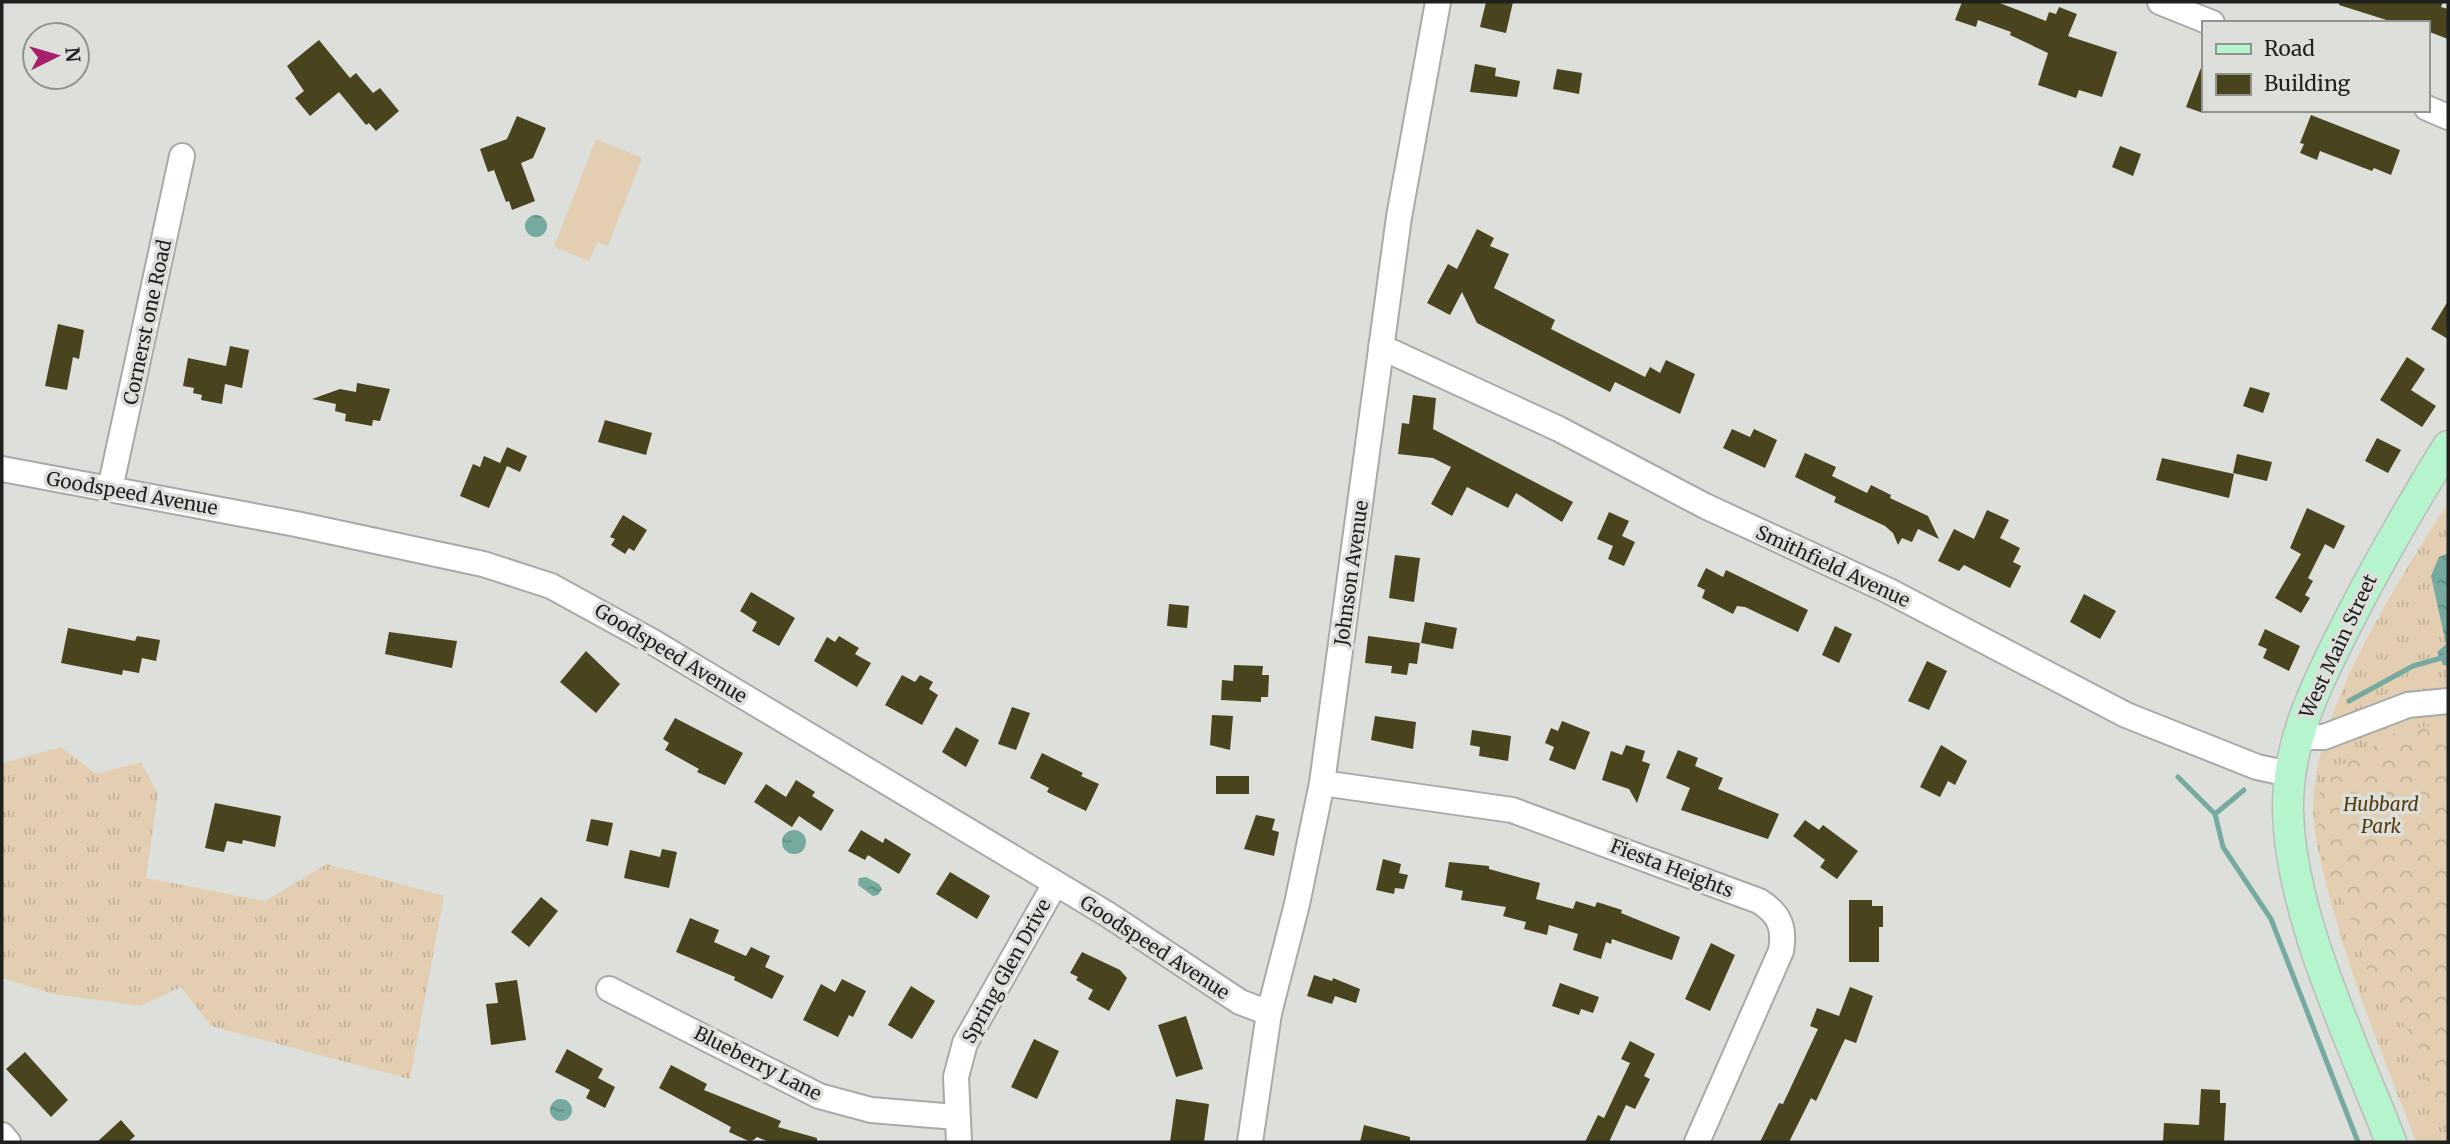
<svg xmlns="http://www.w3.org/2000/svg" width="2450" height="1144" font-family="Merriweather,serif">
<defs>
<pattern id="grass-tufts" width="24" height="20" patternUnits="userSpaceOnUse" patternTransform="scale(1.75)"><rect width="24" height="20" fill="#e3ceb2"/><path d="M3 7l-1-3M5 7V3M7 7l1-3M15 17l-1-3M17 17v-4M19 17l1-3" fill="none" stroke="#c2b199"/></pattern>
<pattern id="forest-crowns" width="20" height="18" patternUnits="userSpaceOnUse" patternTransform="scale(1.75)"><rect width="20" height="18" fill="#e3ceb2"/><path d="M2 6a3 3 0 1 1 6 0M12 15a3 3 0 1 1 6 0" fill="none" stroke="#c2b199"/></pattern>
<pattern id="water-ripples" width="26" height="14" patternUnits="userSpaceOnUse" patternTransform="scale(1.75)"><rect width="26" height="14" fill="#76aaa0"/><path d="M2 4q2-2 4 0t4 0M15 11q2-2 4 0t4 0" fill="none" stroke="#608a82"/></pattern>
</defs>
<rect width="100%" height="100%" fill="#dddfda"/>
<!-- grass -->
<g fill="url(#grass-tufts)">
<path d="M2448,502V1142H2416C2384,1058 2349,975 2327,887C2321,861 2312,831 2313,804C2317,704 2397,585 2448,502Z"/>
<path d="M61,747L96,774L141,762L158,794L146,878L265,901L327,864L444,896L410,1079L211,1026L181,987L141,1006L53,994L2,978V763Z"/>
</g>
<!-- forest -->
<path fill="url(#forest-crowns)" d="M2448,723V1122L2432,1098L2418,1045L2368,972L2347,909L2322,859L2318,833L2319,794L2331,772L2398,731Z"/>
<!-- pitch -->
<path fill="#e3ceb2" d="M596,139L642,158L608,246L597,242L589,261L554,247Z"/>
<!-- water -->
<g fill="url(#water-ripples)">
<circle cx="536" cy="226" r="11"/>
<path d="M2448,553V666L2443,665L2437,652L2446,644L2431,576L2439,557Z"/>
<circle cx="794" cy="842" r="12"/>
<path d="M866,877L879,884L882,889L878,895L873,896L858,885L859,878Z"/>
<circle cx="561" cy="1110" r="11"/>
</g>
<g fill="none" stroke-linecap="round" stroke-linejoin="round">
<!-- stream -->
<g stroke="#76aaa0" stroke-width="5">
<path d="M2349,701L2413,666L2448,656"/>
<path d="M2178,777L2215,814L2223,847L2271,919L2358,1142"/>
<path d="M2215,814L2244,790"/>
</g>
</g>
<!-- building -->
<g fill="#49441e">
<path d="M1486,2H1513L1506,33L1480,27Z"/>
<path d="M1962,2H1997L2046,21L2049,12L2056,14L2059,7L2077,14L2068,36L2117,52L2102,97L2079,90L2076,98L2038,85L2048,53L2010,35L2011,32L1978,20L1976,27L1955,20Z"/>
<path d="M2340,2H2443L2441,7L2448,9V39L2427,31V23H2396L2339,5Z"/>
<path d="M319,40L350,78L356,73L373,93L380,88L399,111L376,131L369,123L366,125L339,92L310,116L295,98L304,91L287,66Z"/>
<path d="M1475,64L1496,68L1495,76L1520,81L1517,97L1470,92Z"/>
<path d="M2202,65L2203,66V113L2186,107Z"/>
<path d="M1557,69L1582,73L1579,94L1553,89Z"/>
<path d="M2311,115L2400,150L2391,175L2374,168L2372,171L2320,151L2317,160L2300,153L2304,144L2300,143Z"/>
<path d="M517,116L546,128L533,158L521,163L535,201L512,210L509,201L506,202L494,170L488,172L480,149L507,139Z"/>
<path d="M2120,146L2141,154L2133,176L2112,167Z"/>
<path d="M1477,229L1494,238L1490,246L1509,254L1494,288L1555,320L1551,329L1645,377L1650,367L1660,373L1666,360L1695,374L1680,414L1615,382L1610,392L1477,323L1462,292L1450,315L1427,303L1448,264L1457,269Z"/>
<path d="M2448,301V339L2431,329Z"/>
<path d="M58,324L84,330L79,359L73,357L67,390L45,386Z"/>
<path d="M230,346L249,350L242,388L225,384L222,404L201,400L202,395L193,393L194,388L183,386L188,358L226,366Z"/>
<path d="M2407,357L2425,369L2411,390L2436,406L2422,427L2380,400Z"/>
<path d="M357,383L390,389L380,421L373,420L372,426L345,421L346,414L335,411L336,404L312,399L340,389L356,392Z"/>
<path d="M2250,387L2270,393L2263,413L2243,406Z"/>
<path d="M1413,395L1436,398L1433,429L1573,502L1562,522L1516,493L1508,508L1467,487L1452,516L1431,504L1451,467L1433,458L1398,454L1402,423L1409,424Z"/>
<path d="M605,420L652,433L646,455L598,442Z"/>
<path d="M1732,429L1750,437L1754,429L1777,440L1765,468L1723,448Z"/>
<path d="M2377,438L2401,450L2388,473L2365,461Z"/>
<path d="M507,447L527,456L520,472L507,466L489,508L460,496L473,464L480,467L484,456L500,463Z"/>
<path d="M1805,453L1836,467L1832,476L1867,493L1871,485L1891,495L1890,498L1928,516L1939,539L1918,529L1912,542L1902,538L1898,545L1893,533L1885,526L1834,502L1836,497L1795,477Z"/>
<path d="M2237,454L2272,462L2267,481L2233,473Z"/>
<path d="M2162,458L2234,474L2229,498L2156,480Z"/>
<path d="M2307,508L2345,526L2334,549L2325,544L2308,578L2313,581L2305,595L2310,598L2301,613L2275,598L2301,554L2290,548Z"/>
<path d="M1987,510L2009,520L2000,538L2020,548L2013,562L2021,566L2010,588L1964,565L1959,571L1938,561L1954,529L1974,539Z"/>
<path d="M1609,512L1629,521L1622,536L1635,542L1624,566L1608,559L1613,546L1597,539Z"/>
<path d="M623,515L647,530L634,551L629,548L625,554L611,545L615,539L610,537Z"/>
<path d="M1395,555L1420,558L1414,602L1389,598Z"/>
<path d="M1706,568L1723,577L1726,570L1808,610L1798,632L1745,607L1737,606L1733,614L1702,598L1705,590L1697,586Z"/>
<path d="M751,592L795,618L779,646L752,631L757,622L740,611Z"/>
<path d="M2084,594L2116,611L2100,639L2070,622Z"/>
<path d="M1169,604L1189,606L1187,628L1167,626Z"/>
<path d="M1425,622L1457,628L1453,649L1421,643Z"/>
<path d="M1835,626L1852,634L1839,663L1822,655Z"/>
<path d="M68,628L135,641L137,636L160,640L156,661L142,658L139,673L123,670L122,675L61,663Z"/>
<path d="M2265,629L2300,646L2289,671L2263,658L2267,649L2258,645Z"/>
<path d="M389,632L457,641L452,668L385,654Z"/>
<path d="M839,636L859,648L855,654L871,663L857,687L814,661L827,637L835,642Z"/>
<path d="M1368,636L1420,643L1417,664L1409,663L1407,675L1391,673L1392,666L1365,663Z"/>
<path d="M586,651L620,684L596,713L560,682Z"/>
<path d="M1927,661L1947,671L1929,710L1908,701Z"/>
<path d="M1234,665L1263,666L1262,675H1269L1268,697H1261V702L1221,700L1222,680L1233,681Z"/>
<path d="M902,675L915,682L920,675L933,682L929,689L938,695L922,725L885,705Z"/>
<path d="M1012,707L1030,713L1016,750L998,744Z"/>
<path d="M1212,715L1233,716L1230,750L1210,745Z"/>
<path d="M1375,716L1416,722L1413,749L1371,740Z"/>
<path d="M675,718L743,753L725,785L697,772L699,769L665,750L669,743L663,739Z"/>
<path d="M1562,721L1590,732L1575,770L1549,760L1554,747L1545,743L1551,728L1558,731Z"/>
<path d="M956,727L979,740L966,767L942,752Z"/>
<path d="M1472,730L1511,736L1508,761L1479,756L1480,747L1470,745Z"/>
<path d="M1626,745L1645,751L1642,761L1650,764L1637,803L1629,789L1602,780L1611,751L1622,755Z"/>
<path d="M1941,745L1967,761L1955,785L1948,781L1940,797L1920,787Z"/>
<path d="M1678,750L1698,758L1695,766L1723,778L1718,789L1779,814L1768,839L1681,810L1690,788L1666,778Z"/>
<path d="M1042,753L1083,773L1081,776L1099,784L1086,811L1047,792L1049,788L1030,778Z"/>
<rect x="1216" y="776" width="33" height="18"/>
<path d="M796,780L815,792L812,796L834,810L821,831L799,816L792,827L754,802L766,784L786,797Z"/>
<path d="M215,803L281,816L275,847L243,840L242,844L227,841L224,852L205,848Z"/>
<path d="M1256,815L1275,819L1272,830L1279,832L1274,856L1244,849Z"/>
<path d="M591,819L613,823L608,846L586,841Z"/>
<path d="M1805,820L1819,830L1823,825L1858,851L1837,879L1820,867L1825,860L1793,836Z"/>
<path d="M861,830L883,843L885,838L911,854L899,874L868,855L865,860L848,851Z"/>
<path d="M662,849L677,852L669,888L624,878L630,850L660,857Z"/>
<path d="M1383,859L1401,864L1399,873L1408,875L1404,889L1395,888L1394,894L1376,890Z"/>
<path d="M1449,862L1489,866V869L1540,883L1536,899L1573,909L1576,901L1595,907L1597,902L1622,910L1621,913L1680,937L1672,960L1612,939L1611,944L1606,942L1601,959L1573,950L1578,934L1549,925L1547,935L1524,929L1526,922L1503,916L1506,907L1461,900L1463,891L1445,887Z"/>
<path d="M950,872L990,896L977,919L936,894Z"/>
<path d="M541,897L558,911L529,947L511,932Z"/>
<path d="M1849,900H1872V906H1883V927H1879V962H1849Z"/>
<path d="M690,918L719,930L714,942L746,956L751,947L770,956L765,967L784,976L772,999L734,980L735,977L676,952Z"/>
<path d="M1711,943L1735,955L1710,1011L1685,999Z"/>
<path d="M1082,952L1120,970L1127,978L1109,1011L1088,999L1093,990L1076,980L1078,977L1070,973Z"/>
<path d="M1314,975L1332,981L1333,978L1360,989L1356,1003L1335,996L1332,1004L1307,996Z"/>
<path d="M842,979L866,991L853,1017L849,1015L838,1037L803,1020L821,984L835,992Z"/>
<path d="M517,980L526,1040L491,1045L486,1004L498,1003L495,983Z"/>
<path d="M1560,983L1599,997L1593,1013L1581,1009L1579,1015L1552,1006Z"/>
<path d="M911,986L935,1001L912,1039L888,1025Z"/>
<path d="M1850,987L1873,996L1856,1043L1845,1039L1816,1101L1811,1098L1789,1142H1760L1779,1103L1783,1104L1818,1029L1810,1026L1817,1008L1839,1016Z"/>
<path d="M1186,1016L1203,1069L1176,1077L1158,1025Z"/>
<path d="M1034,1039L1059,1051L1037,1099L1011,1087Z"/>
<path d="M1630,1041L1655,1054L1644,1076L1650,1079L1635,1109L1626,1105L1609,1142H1585L1598,1115L1604,1118L1630,1063L1621,1059Z"/>
<path d="M567,1049L603,1069L598,1078L615,1087L605,1108L586,1098L590,1090L555,1072Z"/>
<path d="M25,1052L68,1100L51,1117L6,1069Z"/>
<path d="M671,1065L707,1084L704,1090L781,1121L778,1127L817,1138V1142H769L757,1137L751,1142L729,1132L731,1127L659,1088Z"/>
<path d="M2201,1089L2220,1090V1103H2226L2224,1142H2163L2164,1123L2199,1125Z"/>
<path d="M1176,1099L1209,1104L1204,1142H1170Z"/>
<path d="M121,1120L135,1136L128,1142H97Z"/>
<path d="M1364,1125L1410,1137V1142H1360Z"/>
</g>
<g fill="none" stroke-linecap="round" stroke-linejoin="round">
<!-- minor casing -->
<g stroke="#a7aaa5" stroke-width="28">
<g id="minor">
<path d="M2160,2L2212,23"/>
<path d="M2427,108L2448,117"/>
<path d="M1381,347L1559,429L1705,506L1889,591L2126,715L2257,767L2289,774"/>
<path d="M2,469L296,524L483,564L551,586L653,642L1107,914L1240,1002L1269,1013"/>
<path d="M110,489L182,156"/>
<path d="M2297,737H2324L2408,705L2448,701"/>
<path d="M1322,783L1512,810L1759,901C1780,914 1785,928 1781,951L1697,1142"/>
<path d="M609,989L819,1096L871,1110L956,1117"/>
<path d="M2,1135L8,1142"/>
<path d="M959,1142L956,1077L965,1043L1055,884"/>
<path d="M1250,1142L1269,1013L1297,904L1322,783L1399,217L1438,2"/>
</g>
</g>
<!-- major casing -->
<g stroke="#bcbcbc" stroke-width="33">
<path id="major" d="M2391,1142C2353,1043 2290,916 2288,810C2287,744 2315,687 2344,630C2376,566 2411,506 2448,446"/>
</g>
<!-- minor -->
<use href="#minor" stroke="#fff" stroke-width="24"/>
<!-- major -->
<use href="#major" stroke="#b6f4cd" stroke-width="30"/>
</g>
<g text-anchor="middle" stroke-width="7" stroke-linejoin="round" paint-order="stroke">
<!-- street labels -->
<g font-size="19" fill="#1f201e" stroke="#dddfda">
<text transform="translate(147 322) rotate(-78)" y="7">Cornerst one Road</text>
<text transform="translate(132 493) rotate(10)" y="7">Goodspeed Avenue</text>
<text transform="translate(1833 566) rotate(25)" y="7">Smithfield Avenue</text>
<text transform="translate(1351 573) rotate(-82)" y="7">Johnson Avenue</text>
<text transform="translate(2338 646) rotate(-65)" y="7">West Main Street</text>
<text transform="translate(671 653) rotate(31)" y="7">Goodspeed Avenue</text>
<text transform="translate(1672 868) rotate(21)" y="7">Fiesta Heights</text>
<text transform="translate(1155 947) rotate(33)" y="7">Goodspeed Avenue</text>
<text transform="translate(1006 971) rotate(-61)" y="7">Spring Glen Drive</text>
<text transform="translate(758 1063) rotate(27)" y="7">Blueberry Lane</text>
</g>
<!-- park labels -->
<g font-size="19" font-style="italic" fill="#553a0e" stroke="#dddfda">
<text x="2381" y="811">Hubbard<tspan x="2381" dy="22">Park</tspan></text>
</g>
</g>
<!-- border -->
<rect width="2450" height="1144" fill="none" stroke="#1f201e" stroke-width="7"/>
<!-- legend -->
<rect x="2202" y="21" width="228" height="91" fill="#dddfda" stroke="#91938f" stroke-width="2"/>
<rect x="2216" y="44" width="35" height="10" fill="#b6f4cd" stroke="#91938f" stroke-width="2"/>
<text x="2264" y="56" font-size="21" fill="#1f201e">Road</text>
<rect x="2216" y="74" width="35" height="21" fill="#49441e" stroke="#91938f" stroke-width="2"/>
<text x="2264" y="91" font-size="21" fill="#1f201e">Building</text>
<!-- north arrow -->
<g transform="translate(56 56) rotate(85)"><circle r="33" fill="#dddfda" stroke="#91938f" stroke-width="2"/>
<path d="M0-5L12 26L0 18L-12 26Z" fill="#a61f68"/>
<text y="-10" font-size="19" font-weight="bold" text-anchor="middle" fill="#1f201e">N</text>
</g>
</svg>
